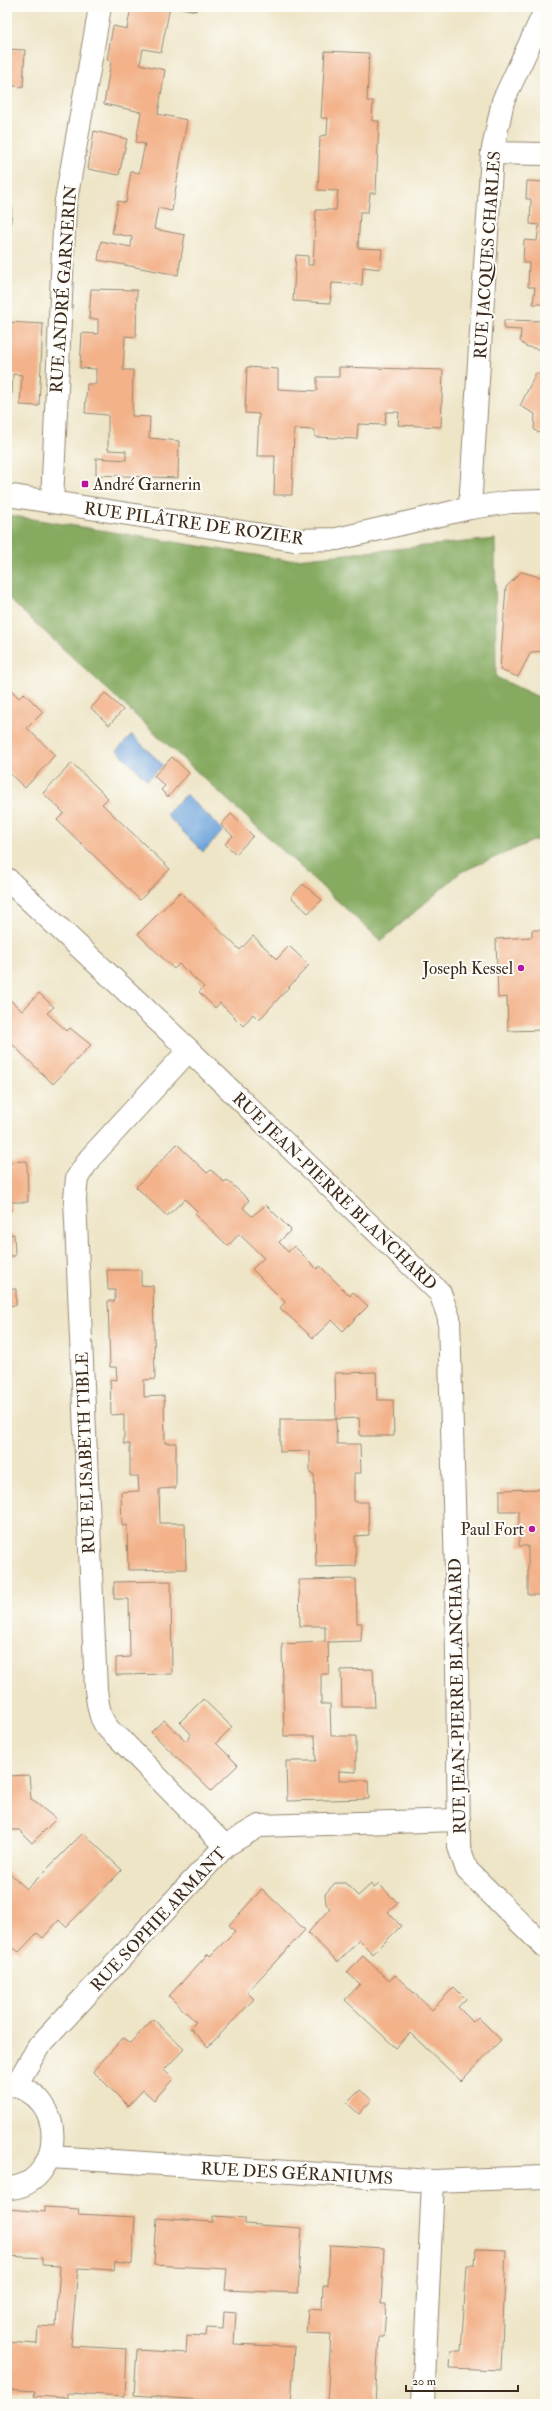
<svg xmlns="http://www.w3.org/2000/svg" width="552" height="2411" font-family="'IM FELL Double Pica',serif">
<rect width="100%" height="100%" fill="#fdfcf7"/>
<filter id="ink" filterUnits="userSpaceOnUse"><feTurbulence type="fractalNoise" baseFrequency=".025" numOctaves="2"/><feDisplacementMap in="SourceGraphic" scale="8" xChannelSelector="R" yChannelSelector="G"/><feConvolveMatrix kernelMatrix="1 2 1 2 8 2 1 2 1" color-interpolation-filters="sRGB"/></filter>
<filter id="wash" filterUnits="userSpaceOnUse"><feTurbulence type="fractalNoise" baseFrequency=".012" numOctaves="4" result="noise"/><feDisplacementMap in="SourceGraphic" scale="16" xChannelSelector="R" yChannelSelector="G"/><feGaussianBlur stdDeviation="0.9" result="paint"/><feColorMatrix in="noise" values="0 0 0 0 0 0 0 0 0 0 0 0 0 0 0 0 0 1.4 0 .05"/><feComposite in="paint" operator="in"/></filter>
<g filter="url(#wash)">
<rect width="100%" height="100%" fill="#eee5c7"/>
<!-- forest -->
<path fill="#85aa60" stroke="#606a3f" d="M7,515L286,560L495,539L496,677L545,700V836L461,872L381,941L7,597Z"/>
<!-- water -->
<g fill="#6ea4db" stroke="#54677c">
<path d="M132,735L163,765L147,780L117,750Z"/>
<path d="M186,794L223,831L203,852L166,815Z"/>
</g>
<g id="blocks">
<!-- building -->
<g fill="#f3b28a">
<path d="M131,7H170L161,52L143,49L140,64L165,70L158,114L187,120L172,211L158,208L154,229L185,235L178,275L98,260L101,241L131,247L132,237L112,233L118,201L126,203L131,171L139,173L145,144L136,142L141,112L104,104L111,61L107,60L113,26L127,29Z"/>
<path d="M176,7H197L196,11Z"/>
<path d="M7,49L25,50L23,87L7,85Z"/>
<path d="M325,51L369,53L367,101H373L372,121H379L376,193H370L368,212H360L358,248L382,249L380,269L363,267L362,285L332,283L330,303L293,301L296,255L308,256V265H313L316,210H336L338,191L318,190L320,136L327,135L328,118H321Z"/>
<path d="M94,131L127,139L119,175L88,169Z"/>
<path d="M527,181L545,182V304H533L535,287H528L529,263H523L524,240L537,241L539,225L530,224L531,199H526Z"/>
<path d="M7,206H12L9,243H7Z"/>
<path d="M91,289L137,290L136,337L125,336L123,370H133L132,416L150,417L149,438L179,441L178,478L96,475V458L126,460V451L108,450V415L85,413L87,384H96V369L80,368L82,333L98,334V319H89Z"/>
<path d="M504,320L545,321V351L525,346L520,341L521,330L504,329Z"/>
<path d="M7,322L43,324L39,406L20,405L22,375L13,374L12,394H7Z"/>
<path d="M247,367L278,369V389L317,391V377H339V367L443,370L441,427L398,425L399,412H386L385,425L358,424L357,439L315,437V430L294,429L292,495H274L275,456H257L259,414L245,413Z"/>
<path d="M536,373L545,377V433L537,432L534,429L535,414L520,406Z"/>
<path d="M521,572L540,577L545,572V651L531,652L518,677L500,670L506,587Z"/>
<path d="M10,689L19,698L24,693L43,712L27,728L55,755L25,788L7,771V691Z"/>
<path d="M105,693L123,710L109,725L91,708Z"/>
<path d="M172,757L189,773L168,797L161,790L165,786L154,776Z"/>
<path d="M72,763L108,798L102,804L170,869L140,900L57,820L64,813L43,793Z"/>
<path d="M231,814L253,836L236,854L225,844L233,836L221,825Z"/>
<path d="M303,884L322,900L308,913L291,897Z"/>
<path d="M180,892L240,950L253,936L277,959L289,946L309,965L259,1020L253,1014L243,1026L220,1003L215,1008L199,992L204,987L179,964L174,969L138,934Z"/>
<path d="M532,930H545V1030L508,1031L507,997L498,998L496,939L532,937Z"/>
<path d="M39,993L54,1007L47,1013L67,1031L70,1028L91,1045L53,1084L7,1039V997L22,1011Z"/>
<path d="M177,1144L207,1173L211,1170L224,1182L227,1180L249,1200L243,1208L252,1216L266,1205L291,1230L279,1242L288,1252L294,1246L317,1269L320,1266L350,1296L353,1292L368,1306L343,1331L332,1320L313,1338L280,1308L285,1302L252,1269L264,1258L239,1234L228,1246L195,1214L197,1211L185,1199L167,1216L136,1187Z"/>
<path d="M27,1161L28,1202H11V1211H7V1162Z"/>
<path d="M14,1234L15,1256H7V1235Z"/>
<path d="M107,1270H141V1285L153,1286L155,1379L144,1380V1397L164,1396L165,1443H176V1488L159,1489L160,1523H185L186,1569L128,1570L127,1525L122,1526L121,1492L139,1491L138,1476H130V1444H124V1414L111,1415L110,1379L117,1380L116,1367H110L108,1301H115V1290H108Z"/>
<path d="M7,1289H16V1305L7,1306Z"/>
<path d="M376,1372L377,1400H393L394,1436H360L359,1418L336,1419L335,1373Z"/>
<path d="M280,1419H336L337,1444H360L361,1473H354V1502H368L369,1535L355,1536L356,1566L316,1567L314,1474H310V1451L280,1452Z"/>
<path d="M545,1489V1595H528V1546H519V1511H500V1490Z"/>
<path d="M356,1579L357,1623H362L361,1641L328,1642L329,1674H321V1704H330L331,1736H356V1772L339,1771V1780H368L369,1799L287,1801L286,1761H316L315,1736H284L282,1644L325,1642V1626H300L299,1580Z"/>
<path d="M171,1581L172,1674L116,1675V1658L130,1657L129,1599H114V1582Z"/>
<path d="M373,1669L375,1707H342L341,1670Z"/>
<path d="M203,1699L232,1727L216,1743L238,1765L211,1791L151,1732L164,1720L186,1741L191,1734L180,1722Z"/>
<path d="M29,1775L31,1799L56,1819L32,1843L19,1830H7V1776Z"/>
<path d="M83,1833L122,1870L66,1927L59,1920L43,1938L37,1933L19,1952L14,1948L7,1956V1871L27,1889Z"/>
<path d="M335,1883H345L358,1896L371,1884L374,1888L379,1884L398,1903L388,1912L401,1926L373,1954L359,1940L338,1962L308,1933L330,1908L326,1904L325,1894Z"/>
<path d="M262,1889L305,1930L247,1992L254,1999L208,2047L190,2028L196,2022L169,1996L208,1954L210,1956L235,1931L229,1925Z"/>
<path d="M363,1956L389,1981L395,1975L432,2010L454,1987L466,1999L458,2007L473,2022L478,2017L501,2040L461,2081L410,2033L396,2048L345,2000L360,1984L347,1972Z"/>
<path d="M153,2019L184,2049L164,2070L173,2079L154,2100L143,2090L128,2106L93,2071L123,2038L130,2043Z"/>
<path d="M360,2090L372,2100L359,2114L347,2103Z"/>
<path d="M45,2207L79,2209L78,2214L135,2217L132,2264L115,2262L114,2270L78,2268L71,2346L127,2349L125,2396L68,2393V2398L34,2396L35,2391L7,2389V2342L37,2344L38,2326L56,2327L60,2266L42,2265V2258L7,2256V2209L45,2212Z"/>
<path d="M213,2216L245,2218V2224L302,2228L298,2293L225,2290L227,2269L154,2265L157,2218L213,2222Z"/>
<path d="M330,2245L384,2248L381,2304H386L385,2322L384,2337H379L375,2404H327L331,2334L306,2333L308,2309L322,2310L323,2285H328Z"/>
<path d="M476,2249L506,2250L501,2370L450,2368L451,2351H461L467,2265H475Z"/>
<path d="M224,2312L236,2313L234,2344L295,2347L291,2404L235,2402V2404H201V2400L134,2395L137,2350L186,2353L187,2335L205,2336L206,2328L223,2329Z"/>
</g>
</g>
</g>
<g filter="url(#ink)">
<use href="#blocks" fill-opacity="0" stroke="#948872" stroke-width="1"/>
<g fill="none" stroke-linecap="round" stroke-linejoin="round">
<!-- minor casing -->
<g stroke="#948872" stroke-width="24">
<g id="minor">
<path d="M492,153L545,154"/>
<path d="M7,495L294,540L337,539L470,508L511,502L545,501"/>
<path d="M52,502L65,206L100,7"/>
<path d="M470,508L492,153L503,101L545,11"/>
<path d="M7,879L189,1050L440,1293L449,1318L456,1573L459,1847L467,1870L545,1947"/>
<path d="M189,1050L90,1158L77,1178L75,1198L96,1690C99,1713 100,1725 120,1739L225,1846"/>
<path d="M16,2085L39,2046L225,1846L259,1826L459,1820"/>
<path d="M423,2404L433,2181"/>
</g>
</g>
<!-- tertiary casing -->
<g stroke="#948872" stroke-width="24">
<g id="tertiary">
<path d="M7,2084C73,2093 62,2188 7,2188"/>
<path d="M50,2157L433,2181L545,2177"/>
</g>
</g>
<!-- minor -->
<use href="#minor" stroke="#fff" stroke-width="22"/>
<!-- tertiary -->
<use href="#tertiary" stroke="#fff" stroke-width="22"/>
</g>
</g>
<!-- markers -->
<g fill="#b5179e" stroke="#fdfcf7" stroke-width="1.5">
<rect x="81" y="480" width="8" height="8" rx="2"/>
<circle cx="521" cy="968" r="4"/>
<circle cx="532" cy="1529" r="4"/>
</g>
<g text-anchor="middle" stroke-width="4" stroke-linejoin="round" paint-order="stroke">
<!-- street labels -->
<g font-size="17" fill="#3b2a1e" stroke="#fdfcf7">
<text transform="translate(487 255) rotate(-86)" y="6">RUE JACQUES CHARLES</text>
<text transform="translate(63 289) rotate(-86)" y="6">RUE ANDRÉ GARNERIN</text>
<text transform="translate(194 523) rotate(8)" y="6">RUE PILÂTRE DE ROZIER</text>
<text transform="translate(335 1191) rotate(44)" y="6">RUE JEAN-PIERRE BLANCHARD</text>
<text transform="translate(85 1453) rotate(-92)" y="6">RUE ELISABETH TIBLE</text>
<text transform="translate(457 1696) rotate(-91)" y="6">RUE JEAN-PIERRE BLANCHARD</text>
<text transform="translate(158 1919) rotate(-47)" y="6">RUE SOPHIE ARMANT</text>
<text transform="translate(297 2173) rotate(3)" y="6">RUE DES GÉRANIUMS</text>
</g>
<!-- poi labels -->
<g font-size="17" fill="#3b2a1e" stroke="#fdfcf7" text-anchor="end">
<text x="93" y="490" text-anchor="start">André Garnerin</text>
<text x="513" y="974">Joseph Kessel</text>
<text x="524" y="1535">Paul Fort</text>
</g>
</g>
<!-- margin -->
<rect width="552" height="2411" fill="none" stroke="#fdfcf7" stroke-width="24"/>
<!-- scale -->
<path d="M406 2385v6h112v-6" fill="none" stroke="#3b2a1e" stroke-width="2"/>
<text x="412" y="2385" font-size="12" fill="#3b2a1e" stroke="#fdfcf7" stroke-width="3" paint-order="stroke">20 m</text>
</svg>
